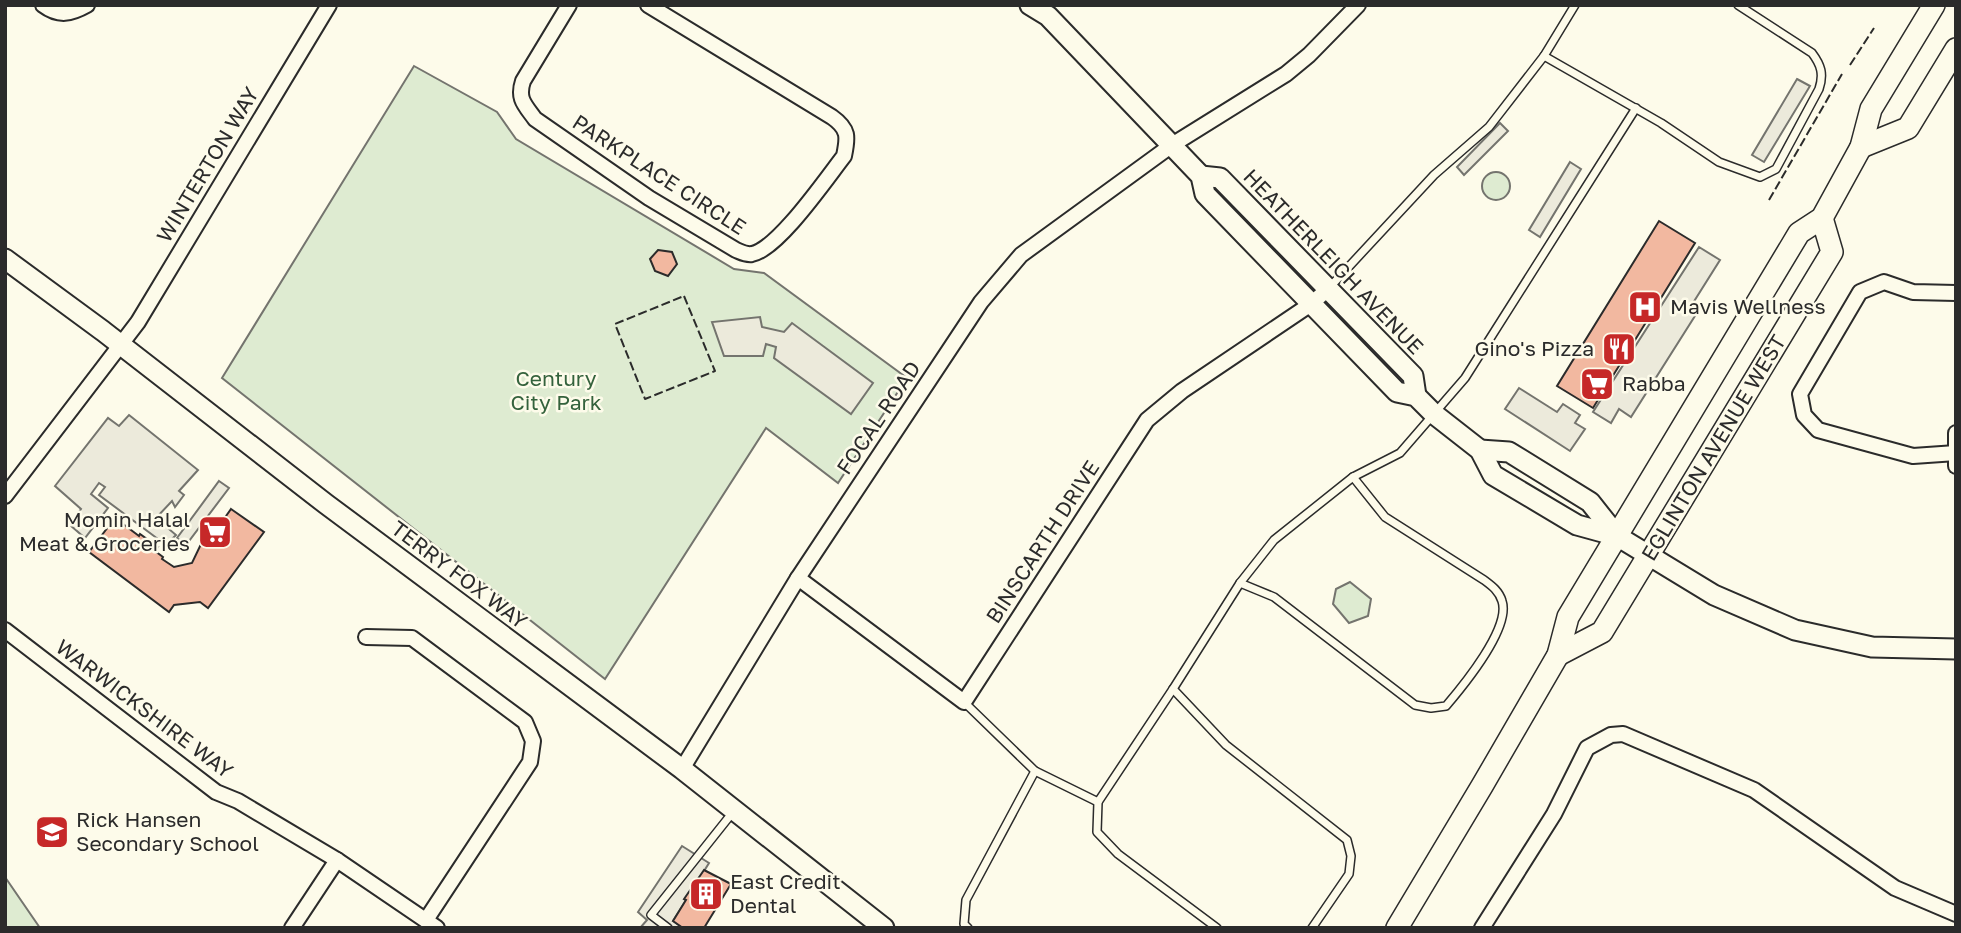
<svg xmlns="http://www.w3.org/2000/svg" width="1961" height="933" font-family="'Golos Text',sans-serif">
<rect width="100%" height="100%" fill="#fdfbea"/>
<!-- green -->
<g fill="#deebd1" stroke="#74746e" stroke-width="2">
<path d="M414,66L497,112L516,139L734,269L764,273L907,378L838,483L766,428L605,679L222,378Z"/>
<circle cx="1496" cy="186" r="14"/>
<path d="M1350,582L1371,599L1368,616L1349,623L1333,604L1336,589Z"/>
<path d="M5,877L40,928H5Z"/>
</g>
<!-- parking -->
<g fill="#eceadb" stroke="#74746e" stroke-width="2">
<path d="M1797,79L1810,86L1764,162L1752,155Z"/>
<path d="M1500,123L1508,131L1464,175L1457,167Z"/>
<path d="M1570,162L1581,169L1540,237L1529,230Z"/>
<path d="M1699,247L1720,260L1693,303L1700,308L1631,417L1619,409L1611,423L1593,412Z"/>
<path d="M760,317L762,327L784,332L792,323L873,383L851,414L774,358L776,347L766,344L763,356H724L712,322Z"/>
<path d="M1519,388L1557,412L1563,404L1580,415L1575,423L1585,429L1570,451L1505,409Z"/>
<path d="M129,415L198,470L179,491L184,495L175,507L172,501L156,518L176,535L166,545L99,495L105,487L99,483L91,494L108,508L85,538L70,525L81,509L55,486L108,418L119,426Z"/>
<path d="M219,481L229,488L186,545L177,538Z"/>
<path d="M682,846L709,863L673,921L683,928H640L647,920L638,912Z"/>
</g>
<!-- building -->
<g fill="#f2b8a0" stroke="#2b2b2b" stroke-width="2">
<path d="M1659,221L1695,243L1593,408L1557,386Z"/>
<path d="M658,250L672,252L677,264L668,276L655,271L650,259Z"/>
<path d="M231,509L264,532L208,608L200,602L174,605L169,612L89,552L115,518L139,536L140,534L158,547L155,551L163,557L162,559L174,567L192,563L202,542L216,523L219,526Z"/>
<path d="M704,870L731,884L704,928H683L673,921L686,900L684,899Z"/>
</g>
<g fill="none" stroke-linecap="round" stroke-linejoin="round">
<!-- lane casing -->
<g stroke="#2b2b2b" stroke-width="10">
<g id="lane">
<path d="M1544,56L1661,123L1719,162L1760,177L1776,169L1819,89C1824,74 1821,65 1812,53L1738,5"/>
<path d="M1329,288L1434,175L1489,127L1544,56L1575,5"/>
<path d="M1240,583L1274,597L1415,705L1431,708L1446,706C1463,686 1511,628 1502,601C1499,591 1492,586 1484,580L1385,517L1353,477"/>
<path d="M1173,689L1226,745L1347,840L1351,856L1349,874L1312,928"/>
<path d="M964,702L1035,771L1098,802"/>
<path d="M668,928L651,915L733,812"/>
<path d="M968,928L964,924L966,900L1035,771"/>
<path d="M1217,928L1118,854L1097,832L1098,802L1173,689L1240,583L1274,540L1353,477L1400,453L1465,378L1636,108"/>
</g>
</g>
<!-- street casing -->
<g stroke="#2b2b2b" stroke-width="18">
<g id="street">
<path d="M43,5C59,17 71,14 87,5"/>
<path d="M569,5L523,81C517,99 525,105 535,119L649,198L736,250C741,252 746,255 752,254C778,249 826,179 844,156C848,137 849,129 832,117L648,5"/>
<path d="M1956,293L1913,292L1884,282L1860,292L1800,394L1804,415L1818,430L1913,456L1956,453"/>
<path d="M1956,433V466"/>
<path d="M5,496L138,322L329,5"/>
<path d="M798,578L964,702L1147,420L1182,391L1311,304L1329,288"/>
<path d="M5,630L216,792L238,801L337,860L437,928"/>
<path d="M366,637L412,638L525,722L533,741L530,762L426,920"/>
<path d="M682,769L798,578L981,302L1021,255L1172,145L1286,74L1309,55L1358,5"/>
<path d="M292,928L337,860"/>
<path d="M1482,928L1554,814L1587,748L1611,735L1623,734L1754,790L1895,888L1956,914"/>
</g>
</g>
<!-- secondary casing -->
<g stroke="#2b2b2b" stroke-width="23">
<g id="secondary">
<path d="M1030,5L1048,16L1201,176L1205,194L1397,392L1416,396L1434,414L1480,450L1493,475L1577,525L1617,536L1714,595L1795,630L1872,647L1956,649"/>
<path d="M1201,176L1220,178L1413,376L1416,396"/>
<path d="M5,259L103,331L326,504L682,769L884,928"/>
<path d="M1480,450L1509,452L1590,502L1617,536"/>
</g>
</g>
<!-- primary casing -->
<g stroke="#2b2b2b" stroke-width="24">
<g id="primary">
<path d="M1861,147L1908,128L1956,49"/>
<path d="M1558,655L1602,632L1832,252L1822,218"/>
<path d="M1397,928L1482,786L1558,655L1568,617L1799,233L1822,218L1861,147L1871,109L1934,5"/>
</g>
</g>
<!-- lane -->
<use href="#lane" stroke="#fdfbea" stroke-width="7"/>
<!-- street -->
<use href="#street" stroke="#fdfbea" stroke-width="14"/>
<!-- secondary -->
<use href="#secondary" stroke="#fdfbea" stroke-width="19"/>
<!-- primary -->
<use href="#primary" stroke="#fdfbea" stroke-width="21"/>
<!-- fence -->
<g stroke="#2b2b2b" stroke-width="2" stroke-dasharray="9 3.5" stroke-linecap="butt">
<path d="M1850,65L1874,28"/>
<path d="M1769,200L1842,74"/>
<path d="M684,296L715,371L645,399L615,324Z"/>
</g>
</g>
<!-- icons -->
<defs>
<g id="hospital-square" transform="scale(1.75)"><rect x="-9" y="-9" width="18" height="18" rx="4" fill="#c62828" stroke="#fdfbea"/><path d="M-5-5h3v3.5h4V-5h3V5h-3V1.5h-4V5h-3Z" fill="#fff"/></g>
<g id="restaurant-square" transform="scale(1.75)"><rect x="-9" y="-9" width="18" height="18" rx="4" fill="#c62828" stroke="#fdfbea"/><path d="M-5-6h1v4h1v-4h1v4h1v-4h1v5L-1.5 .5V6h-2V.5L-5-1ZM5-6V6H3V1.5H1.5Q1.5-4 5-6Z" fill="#fff"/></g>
<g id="supermarket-square" transform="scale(1.75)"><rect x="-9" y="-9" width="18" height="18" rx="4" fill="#c62828" stroke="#fdfbea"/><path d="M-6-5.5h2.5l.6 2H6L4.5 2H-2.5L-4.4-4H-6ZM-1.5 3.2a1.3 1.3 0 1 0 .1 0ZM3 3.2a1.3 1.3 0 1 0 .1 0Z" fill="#fff"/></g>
<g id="school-square" transform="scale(1.75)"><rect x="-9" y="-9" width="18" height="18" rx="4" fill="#c62828" stroke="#fdfbea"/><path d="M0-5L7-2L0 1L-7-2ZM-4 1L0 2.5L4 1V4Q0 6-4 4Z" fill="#fff"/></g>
<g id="building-square" transform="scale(1.75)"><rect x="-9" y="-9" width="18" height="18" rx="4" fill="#c62828" stroke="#fdfbea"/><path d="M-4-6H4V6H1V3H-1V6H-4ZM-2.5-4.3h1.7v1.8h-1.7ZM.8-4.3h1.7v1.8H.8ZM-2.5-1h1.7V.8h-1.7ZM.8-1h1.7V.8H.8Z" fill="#fff"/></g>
</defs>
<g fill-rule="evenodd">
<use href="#hospital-square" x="1645" y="307"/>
<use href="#restaurant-square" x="1619" y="349"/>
<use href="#supermarket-square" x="1597" y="384"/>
<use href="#supermarket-square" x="215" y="532"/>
<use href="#school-square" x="52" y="832"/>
<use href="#building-square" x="706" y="894"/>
</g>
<g text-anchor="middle" stroke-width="5" stroke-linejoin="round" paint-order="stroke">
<!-- street labels -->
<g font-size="21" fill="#2b2b2b" stroke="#fdfbea">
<text transform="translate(208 165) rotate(-59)" y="7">WINTERTON WAY</text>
<text transform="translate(659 175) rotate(33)" y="7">PARKPLACE CIRCLE</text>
<text transform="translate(1333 262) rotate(46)" y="7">HEATHERLEIGH AVENUE</text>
<text transform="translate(879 418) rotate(-56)" y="7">FOCAL ROAD</text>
<text transform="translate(1714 448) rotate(-59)" y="7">EGLINTON AVENUE WEST</text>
<text transform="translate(1043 542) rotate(-57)" y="7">BINSCARTH DRIVE</text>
<text transform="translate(459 575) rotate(37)" y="7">TERRY FOX WAY</text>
<text transform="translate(144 709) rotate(37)" y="7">WARWICKSHIRE WAY</text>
</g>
<!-- poi labels -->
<g font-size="21" fill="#2b2b2b" stroke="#fdfbea" text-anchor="start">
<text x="1670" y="314">Mavis Wellness</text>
<text x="1594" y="356" text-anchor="end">Gino's Pizza</text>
<text x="1622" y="391">Rabba</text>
<text x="190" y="527" text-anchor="end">Momin Halal<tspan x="190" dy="24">Meat &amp; Groceries</tspan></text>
<text x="76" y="827">Rick Hansen<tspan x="76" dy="24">Secondary School</tspan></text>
<text x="730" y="889">East Credit<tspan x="730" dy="24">Dental</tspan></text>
</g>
<!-- park labels -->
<g font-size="21" fill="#34623c" stroke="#fdfbea">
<text x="556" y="386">Century<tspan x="556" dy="24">City Park</tspan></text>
</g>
</g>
<!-- border -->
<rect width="1961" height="933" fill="none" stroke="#2b2b2b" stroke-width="14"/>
</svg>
